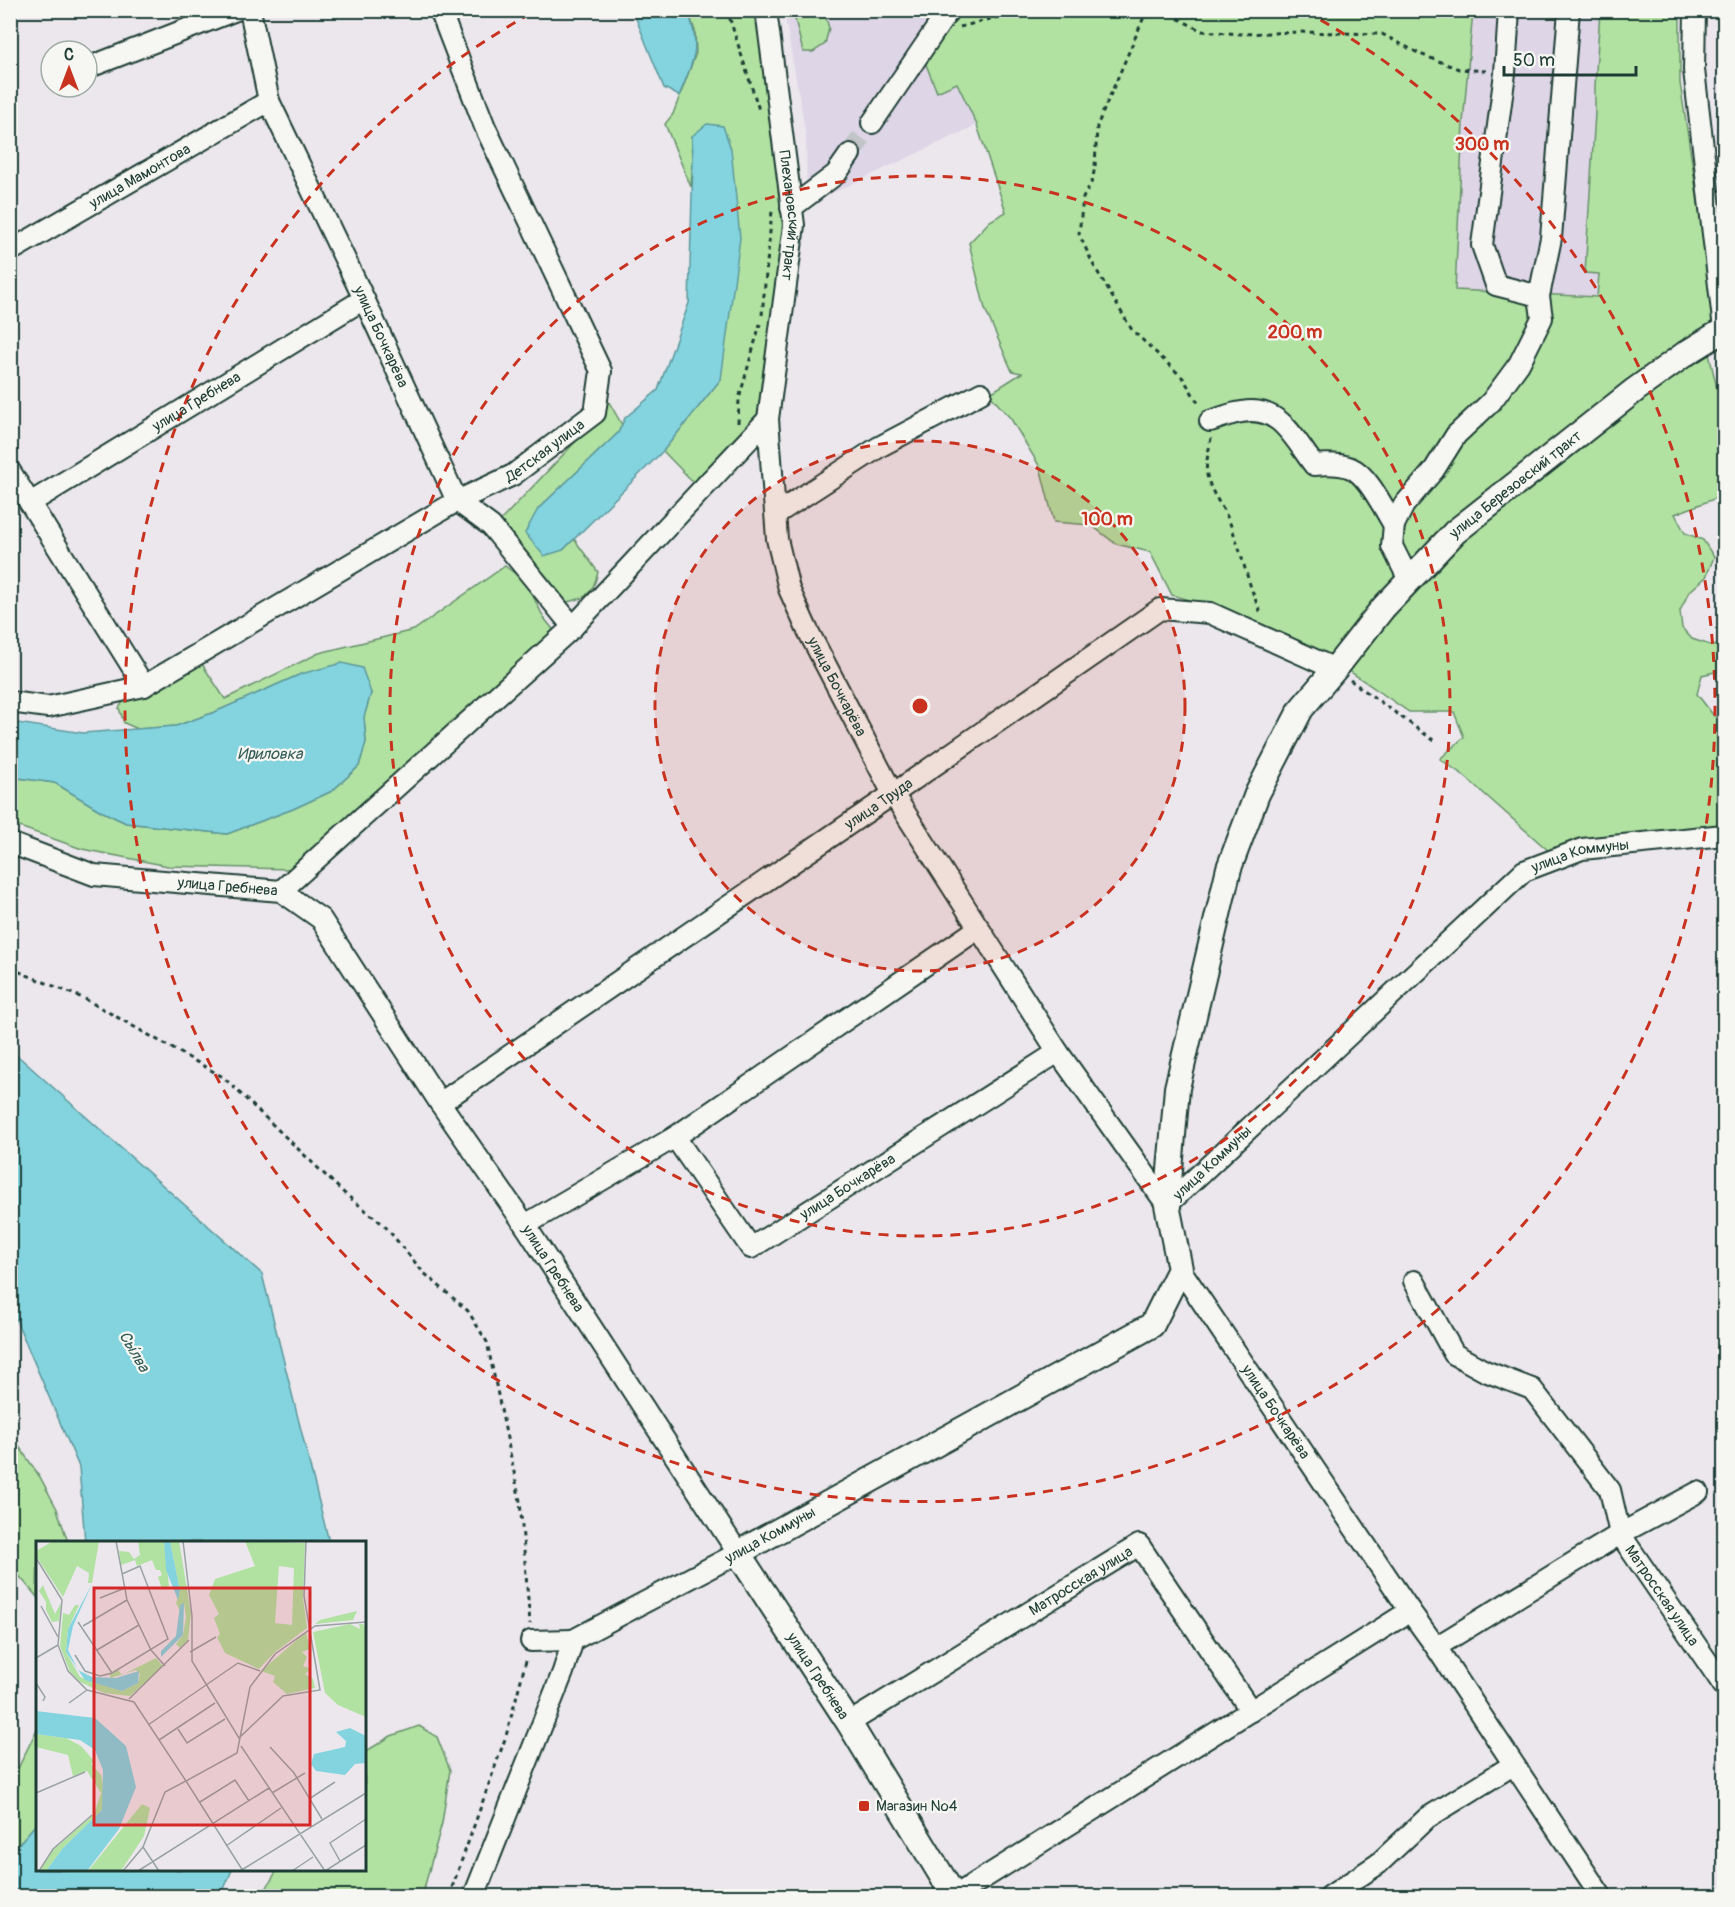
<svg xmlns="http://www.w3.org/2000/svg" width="1735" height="1907" font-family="Pangolin,sans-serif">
<rect width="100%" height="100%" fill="#ebe7ed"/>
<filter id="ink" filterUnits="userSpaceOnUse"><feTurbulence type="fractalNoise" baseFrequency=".0167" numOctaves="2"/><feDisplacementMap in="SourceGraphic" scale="12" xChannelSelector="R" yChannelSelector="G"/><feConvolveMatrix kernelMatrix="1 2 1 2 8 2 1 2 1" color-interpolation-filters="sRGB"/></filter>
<g filter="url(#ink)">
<!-- built -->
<g fill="#ded5e7">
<path d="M784,11H957V83L977,125L807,205L806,135Z"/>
<path d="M1473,11H1600L1595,86V113L1585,273L1599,274L1597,297L1455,290L1463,123Z"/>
</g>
<!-- green -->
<g fill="#b1e2a2" stroke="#68906b" stroke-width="1.5">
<path d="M688,11H758L786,214L760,419L697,486L663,451L721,379L692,136L693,159L691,187L665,124L673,114L696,53L695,31Z"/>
<path d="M793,11H824L829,28L825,44L813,52H803Z"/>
<path d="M957,11H1473L1463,123L1455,290L1597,297L1599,274L1585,273L1595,113V86L1600,11H1680V83L1716,322L1447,522L1329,657L1222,609L1172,595L1150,552L1116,544L1091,525L1054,522L1040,467L1011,419L989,394L1022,373L1012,371L985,309L969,243L990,221L1006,212L977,125L957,83L937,92L925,62Z"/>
<path d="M1709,354L1724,419V495L1675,514L1685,533L1703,540L1714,557L1706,577L1689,592L1680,611L1682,628L1692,639L1713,646L1724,643V670L1702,675L1697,694L1714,716L1724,718V825L1589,844L1551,853L1463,775L1440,759L1464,737L1454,712H1409L1348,670L1456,538L1567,449Z"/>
<path d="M605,395L622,425L618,433L538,509L563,550L574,539L598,572C592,598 584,599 560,603L500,529L502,519L597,419Z"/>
<path d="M505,566L526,582L544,618L556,633L292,869L168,866L82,849L11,824V777L55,783L101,811L126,823L227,834L293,809L332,791L359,766L366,742L364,717L371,693L301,674L215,712L176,726L138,729L124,723L119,708L126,697L198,658L225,699L319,653L414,630Z"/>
<path d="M11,1438L16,1442L40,1477L57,1509L68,1542H38L37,1597L16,1572L11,1569Z"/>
<path d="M419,1726L437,1737L450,1770L442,1823L422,1896H262L277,1870H364L365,1752L391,1736Z"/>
<path d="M37,1729V1823L11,1853L10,1793L13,1786V1779Z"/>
</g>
<!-- water -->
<g fill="#84d4e0" stroke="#5c989b" stroke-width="1.5">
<path d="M633,11H688C702,50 693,60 679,96L664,88Z"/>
<path d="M707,124L723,126L731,149L740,238L721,379L663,451L563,550L544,556L525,533L538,509L618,433L625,418L658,390L689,303L693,159L692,136Z"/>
<path d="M342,663L362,668L371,693L364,717L366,742L359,766L332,791L293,809L227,834L126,823L101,811L55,783L11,777V722L83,733L176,726L215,712L301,674Z"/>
<path d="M10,1049L262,1274L329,1542H85L79,1467L11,1308Z"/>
<path d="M37,1823L38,1870H232L221,1896H11V1853Z"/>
</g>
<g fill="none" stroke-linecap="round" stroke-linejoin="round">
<!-- minor-tunnel -->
<path stroke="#c2c5c8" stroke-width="20" stroke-dasharray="20 10" stroke-linecap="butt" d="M850,154L872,123"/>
<!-- minor casing -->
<g stroke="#1f3d34" stroke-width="24">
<g id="minor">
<path id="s1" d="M250,10L269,101L364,299L457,501L491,526L573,627"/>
<path id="s2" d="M766,10L794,225L768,419L777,539L789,589L806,627L893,794L1058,1052L1167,1205L1524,871L1582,849L1724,835"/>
<path d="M1509,10L1505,73L1482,245L1496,285L1539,296"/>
<path d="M1695,10L1694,70L1724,329"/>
<path d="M87,68L236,10"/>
<path d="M872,123L949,10"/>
<path d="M791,208L836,174L850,154"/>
<path id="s3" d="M10,251L269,101"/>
<path d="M1210,421C1221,418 1231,413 1242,412C1280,405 1294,439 1314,465C1325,464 1341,464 1351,468C1368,475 1384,509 1394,525"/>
<path d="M10,471L144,686"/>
<path id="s4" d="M30,503L364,299"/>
<path d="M776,514L879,447L981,393"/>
<path d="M1409,580L1392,546L1394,525L1404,505L1434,470L1456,435L1491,402L1519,364L1542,318L1539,296L1551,238L1569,10"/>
<path id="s5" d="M10,702L48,707L144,686L457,501L513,475L595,413L601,371L485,127L440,10"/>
<path id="s6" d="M10,843L94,875L281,891L321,919L440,1103L525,1225L738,1553L573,1640L563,1672L474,1896"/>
<path d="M281,891L573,627L768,419"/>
<path id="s7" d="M440,1103L893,794L1160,609L1210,613L1335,669"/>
<path id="s8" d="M675,1137L751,1248L1058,1052"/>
<path d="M525,1225L675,1137L979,928"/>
<path id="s9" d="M1180,1269L1410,1611L1436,1647L1601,1896"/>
<path id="s10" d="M1414,1281L1454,1354L1485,1371L1532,1389L1610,1490L1620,1534L1724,1686"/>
<path d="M531,1641L573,1640"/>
<path d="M1436,1647L1620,1534L1698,1492"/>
<path id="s11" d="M849,1723L1139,1545L1251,1711"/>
<path d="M955,1896L1410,1611"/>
<path d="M1330,1896L1378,1864L1427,1818L1513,1765"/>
</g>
</g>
<!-- major casing -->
<g stroke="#1f3d34" stroke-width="28">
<g id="major">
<path id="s12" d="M954,1896L849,1723L738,1553L1152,1325L1180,1269L1167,1205L1177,1088L1229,868L1257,794L1301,709L1335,669L1383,608L1455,532L1635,390L1685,354L1724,330"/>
</g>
</g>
<!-- path -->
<g stroke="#1f3d34" stroke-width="3" stroke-dasharray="4.5 4.5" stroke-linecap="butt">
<path d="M727,10L759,110"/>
<path d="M1147,10L1097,126L1095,167L1092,181L1083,198L1079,234L1094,266L1132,330L1183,378L1200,406"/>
<path d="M1162,10L1202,31L1241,34L1300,32L1382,34L1420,54L1459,69L1486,71"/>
<path d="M960,27L1025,10"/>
<path d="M762,315L772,211"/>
<path d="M738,423L739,399L760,324"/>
<path d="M1211,438C1209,451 1205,463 1207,475C1211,495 1225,508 1231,526C1243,556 1248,586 1262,615"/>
<path d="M1350,680L1436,742"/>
<path d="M10,968L85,999L223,1077L344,1193L384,1225L423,1272L468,1311L487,1342L520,1501L530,1624"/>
<path d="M449,1896L506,1736L527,1657"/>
</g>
<!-- minor -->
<use href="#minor" stroke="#f6f6f2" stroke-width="20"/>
<!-- major -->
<use href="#major" stroke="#f6f6f2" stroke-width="24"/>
</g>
</g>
<!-- distance rings -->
<circle cx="920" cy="706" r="265" fill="#c8321e" fill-opacity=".12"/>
<g fill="none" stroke="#c8321e" stroke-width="3" stroke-dasharray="10 8">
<circle cx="920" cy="706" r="265"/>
<circle cx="920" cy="706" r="530"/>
<path d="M1305 11A795 795 0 1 1 535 11"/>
</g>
<!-- markers -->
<rect fill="#c8321e" stroke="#f6f6f2" stroke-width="2" x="858" y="1800" width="12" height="12" rx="3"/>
<g text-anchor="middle" stroke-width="4.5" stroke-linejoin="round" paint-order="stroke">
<!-- street labels -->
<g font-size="15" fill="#1f3d34" stroke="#f6f6f2">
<text dy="5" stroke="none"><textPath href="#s3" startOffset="150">улица Мамонтова</textPath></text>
<text dy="5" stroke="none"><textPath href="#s2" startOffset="207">Плехановский тракт</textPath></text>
<text dy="5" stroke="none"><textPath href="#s1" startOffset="354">улица Бочкарёва</textPath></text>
<text dy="5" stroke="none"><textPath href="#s4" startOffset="195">улица Гребнева</textPath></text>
<text dy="5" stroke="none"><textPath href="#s5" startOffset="602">Детская улица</textPath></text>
<text dy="5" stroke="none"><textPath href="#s12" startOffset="1836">улица Березовский тракт</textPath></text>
<text dy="5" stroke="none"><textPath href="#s2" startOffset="693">улица Бочкарёва</textPath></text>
<text dy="5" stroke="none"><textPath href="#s7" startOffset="531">улица Труда</textPath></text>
<text dy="5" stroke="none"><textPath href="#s2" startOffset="1856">улица Коммуны</textPath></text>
<text dy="5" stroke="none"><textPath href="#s6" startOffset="224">улица Гребнева</textPath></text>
<text dy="5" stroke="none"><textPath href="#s2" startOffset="1370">улица Коммуны</textPath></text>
<text dy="5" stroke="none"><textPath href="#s8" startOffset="249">улица Бочкарёва</textPath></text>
<text dy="5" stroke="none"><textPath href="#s6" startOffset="746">улица Гребнева</textPath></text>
<text dy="5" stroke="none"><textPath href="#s9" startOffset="172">улица Бочкарёва</textPath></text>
<text transform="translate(770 1535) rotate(-29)" y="5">улица Коммуны</text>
<text dy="5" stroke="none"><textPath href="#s11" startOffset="272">Матросская улица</textPath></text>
<text dy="5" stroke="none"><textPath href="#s10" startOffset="416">Матросская улица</textPath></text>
<text transform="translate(818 1676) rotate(57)" y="5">улица Гребнева</text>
</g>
<!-- poi labels -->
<g font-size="15" fill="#1f3d34" stroke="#f6f6f2" text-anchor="start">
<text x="876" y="1811">Магазин №4</text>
</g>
<!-- water labels -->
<g font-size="16" font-style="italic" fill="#335b56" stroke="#f6f6f2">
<text x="270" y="759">Ириловка</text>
<text transform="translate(135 1351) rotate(60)" y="6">Сы́лва</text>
</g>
</g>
<!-- overview -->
<g transform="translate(36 1541)">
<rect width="330" height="330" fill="#ebe7ed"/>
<path d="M17,0H63L56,42H52L53,32L41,25L27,56L0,15V10ZM102,0H128L133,45L126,48L122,36L126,34L124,29H120L116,19L101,25L99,19L85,24L83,10L93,11L98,18L104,14ZM134,0H143L155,73L152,99L144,107L140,103L147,94L150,76L148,62L144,70L140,62L144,51ZM209,0L269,2L267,57L271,87L238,112L223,128L189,112L181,96L184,93L178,77L183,73L173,54L179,38L219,25ZM243,25L258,27L256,84L239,82ZM7,44L19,73L25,62L23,80L16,81L10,69V61L3,50ZM39,64H43L32,88L30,111L44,136L86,150L102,142L104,133L100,129L75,137L73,133L82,129L86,134L120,117L127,125L94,155L68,152L44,141L34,131L24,105L27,72L33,74ZM321,70L317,79L279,83L284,79ZM314,83L324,88L323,83H327L330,88V176L302,164L289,152L277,91ZM270,91L274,108L266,111L271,116L267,125L275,128L269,133L277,138L279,147L251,153L237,141L239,135L225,130ZM0,193L30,197L45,205L59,221L55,223L65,234L69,252L66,269L27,307L10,330H4L16,310L58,273L65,252L51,230L37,235L32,214L0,206ZM106,263L114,267L108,295L85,330H52Z" fill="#b1e2a2" fill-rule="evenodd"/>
<path d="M128,0H134L144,50L142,59L130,29ZM56,43L37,85L32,109L42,129L56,136L80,137L103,130L102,142L86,150L49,139L30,111L32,88ZM148,62L147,94L125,116V110L140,95L144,64ZM0,170L59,177L90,205L100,246L83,288L51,330H10L27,307L66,269L67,229L59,209L44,199L0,193ZM314,187L330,195V222L319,223L309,234L280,230L275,223L278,213L309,206L310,200L300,191Z" fill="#84d4e0"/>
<path fill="none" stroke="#99a3a3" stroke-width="1.5" d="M80,0L91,59L115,109L129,125M147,0L156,75V120L203,197L247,155L284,149L268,55L270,0M0,17L26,59L22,104L32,130L51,149L98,161L150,240L129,251L107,306L87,330M64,57L89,47M5,65L22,96M42,81L76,132M47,85L91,59M61,109L103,84M154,111L180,96M39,114L49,130L64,135L76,132L132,98L104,25L86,33M0,117L22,104M0,142L9,156L7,160M93,158L153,99M33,162L51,149M112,184L202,122L224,130M142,188L151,202L189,178M123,199L179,162M205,205L289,330M234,206L258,232L286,278M0,252L49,231M236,252L269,232M273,258L299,241M164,261L199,239L213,260M190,305L245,267M107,306L123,330M304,320L294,302L330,278M3,330L17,308L56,274M102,330L233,247M204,330L330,252M207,330L150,240L201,212L214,146L239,113L279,85L330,81M256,330L277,316M289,330L330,304"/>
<path fill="#d62828" fill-opacity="0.15" stroke="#d62828" stroke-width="3" d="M58,47H274V284H58Z"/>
<rect width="330" height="330" fill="none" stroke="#1f3d34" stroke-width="3"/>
</g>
<circle cx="920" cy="706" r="9" fill="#c8321e" stroke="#f6f6f2" stroke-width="3"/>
<g font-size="18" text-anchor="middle" font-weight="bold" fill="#c8321e" stroke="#f6f6f2" stroke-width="4.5" stroke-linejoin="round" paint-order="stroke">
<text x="1482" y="150">300 m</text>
<text x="1295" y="338">200 m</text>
<text x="1107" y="525">100 m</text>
</g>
<!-- margin -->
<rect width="1735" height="1907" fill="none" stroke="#f6f6f2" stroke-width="36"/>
<rect x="18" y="18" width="1699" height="1871" fill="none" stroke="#1f3d34" stroke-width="2" filter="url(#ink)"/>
<!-- north arrow -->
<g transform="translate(69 69)"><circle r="28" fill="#f6f6f2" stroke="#a0aca6" stroke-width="1.5"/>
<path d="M0-4.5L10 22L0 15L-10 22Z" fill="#c8321e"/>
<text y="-9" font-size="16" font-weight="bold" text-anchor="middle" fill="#1f3d34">С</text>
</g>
<!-- scale -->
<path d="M1504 66v9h132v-9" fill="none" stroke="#1f3d34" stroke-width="3"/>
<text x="1513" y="66" font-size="18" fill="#1f3d34" stroke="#f6f6f2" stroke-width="4.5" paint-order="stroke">50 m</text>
</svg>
